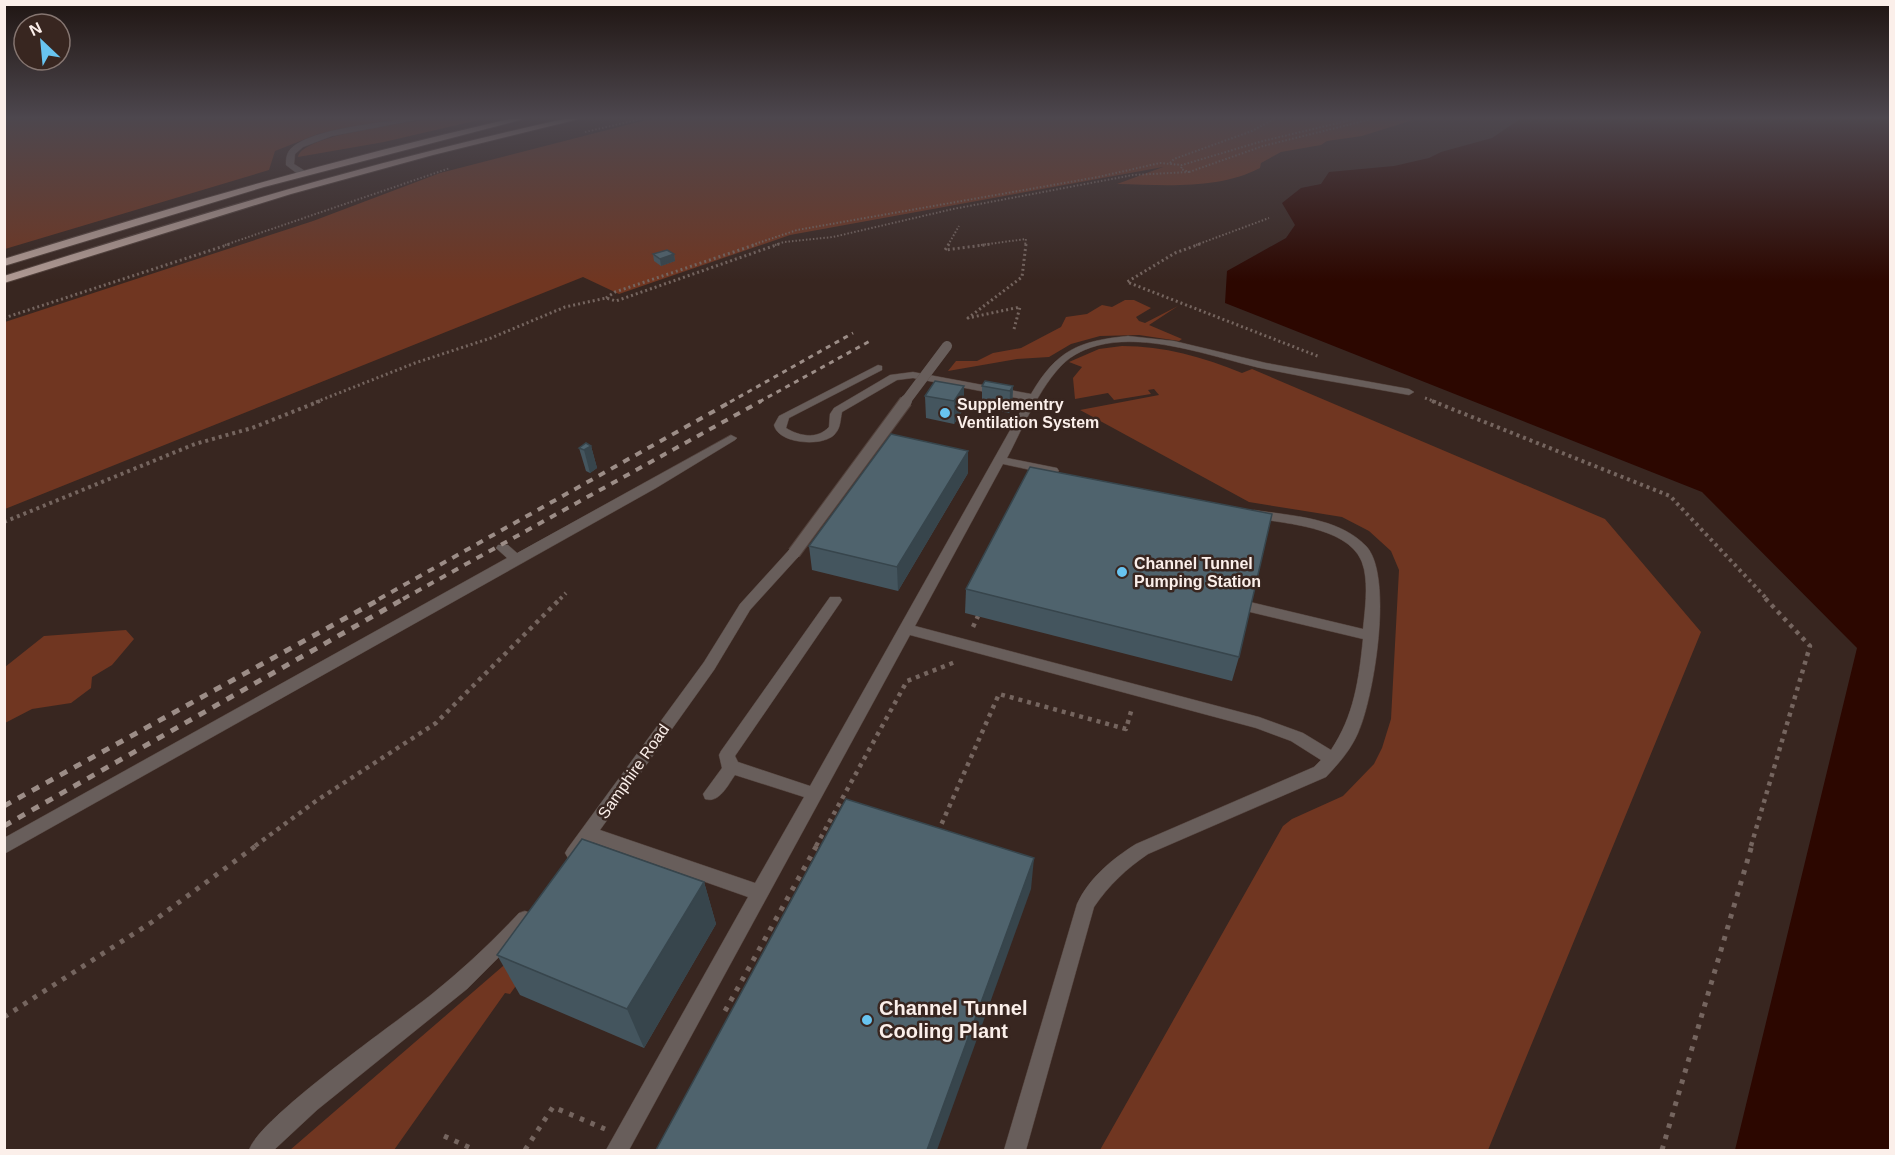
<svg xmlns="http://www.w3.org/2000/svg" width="1895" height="1155" font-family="Arial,sans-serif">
<rect width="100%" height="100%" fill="#382620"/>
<!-- green -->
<g fill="#703621">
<path d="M4,119H403L318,134L275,151L269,170L5,249Z"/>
<path d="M429,119H483L384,142L298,157C302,135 406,123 429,119Z"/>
<path d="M650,119H1416L1362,136L1327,141L1321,145L1281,152L1261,163L1260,168C1218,190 1164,185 1117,184L1163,167L790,235L619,294L583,277L5,509V322L313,221L440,173Z"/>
<path d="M1125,300H1134L1151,308L1136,317L1139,321L1145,323L1178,306L1149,325L1182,339L1179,341L1139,335L1100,336L1071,344L1049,357L1017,359L948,371L956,361H977L993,353L1021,348L1061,327L1066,317L1087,314L1102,305L1112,307Z"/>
<path d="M1122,346C1164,346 1203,357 1242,373L1252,369L1605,519L1701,632L1488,1150H1100L1283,826L1292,819L1343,796L1374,764L1382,748L1391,719L1399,570L1391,551L1369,531L1342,517L1249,502L1080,410L1159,395L1154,389L1148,390L1151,394L1114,400L1108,393L1075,399L1073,378L1082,367L1069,362L1099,349Z"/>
<path d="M126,630L134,639L112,665L92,677L91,688L71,703L32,709L5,723V667L44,636Z"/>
<path d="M575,904L510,994L505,993L394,1150H290Z"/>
</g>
<!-- water -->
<path fill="#2c0700" d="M1520,119H1890V1150H1735L1857,648L1702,492L1225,303L1227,271L1286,238L1295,225L1282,203L1301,188L1321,184L1329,172L1394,166L1429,158L1441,152L1492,138Z"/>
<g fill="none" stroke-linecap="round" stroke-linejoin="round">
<!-- service casing -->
<g stroke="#53423c" stroke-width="1">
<g id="service">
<path d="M404,119H421L332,136L303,147L295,154L294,164L305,171V175H299L286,165C286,160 286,156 289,151C304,130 378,123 404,119Z"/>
<path d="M1128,336L1174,341L1266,363L1409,389L1414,392L1409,395C1361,386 1313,379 1265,369C1209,357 1123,321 1070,358C1043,378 1023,428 1007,458L1057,468L1059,471L1053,475L1003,464L915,626L1259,717L1303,733L1331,750C1354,716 1359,679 1363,639L1250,612L1243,607L1250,602L1363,629C1365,609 1368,588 1364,569C1356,527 1287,524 1254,518L1248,514L1254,510C1291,516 1338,517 1366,546C1394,575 1374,698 1358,733C1350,751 1339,763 1326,777L1148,854C1126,869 1109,885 1094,907L1026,1150H1004L1077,904C1089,878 1112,859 1136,844L1314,767L1321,760L1291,741L1256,728L910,635L629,1150H606L748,897L592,842C585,851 581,863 568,858L565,853L568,848L704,662L740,604L789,550H799L801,553L799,556L750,610L714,670L600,830L755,883L804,797L735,775C728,785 719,804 705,799L703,794L722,768L719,755L721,751L830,597H840L842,600L840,603L735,756L738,762L810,786L1027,400L913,378L897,380L842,412C840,421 841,428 834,435C822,447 778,444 774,425L779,416L878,365L882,366V370L789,418L786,428C799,436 817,440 829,427L830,414L834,408L890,375L913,372L1031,394C1057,350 1078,341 1128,336Z"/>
<path d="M731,435L737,438L735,440L656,488L4,854V838L507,558L496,548L498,545H508L517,553Z"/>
<path d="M525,911L531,913L534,919L531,925L467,989L317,1110L274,1150H249C260,1117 397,1022 432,994C463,969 492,942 519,913Z"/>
</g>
</g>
<!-- trunk casing -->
<g stroke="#53423c" stroke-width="2">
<g id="trunk">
<path d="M509,119H524L264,187L4,266V259C171,207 339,158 509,119Z"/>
<path d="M564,119H579L433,155L291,194L4,283V276C189,217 374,161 564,119Z"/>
</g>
</g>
<!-- path-far4 -->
<g stroke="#75655f" stroke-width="2" stroke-dasharray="1.5 2" stroke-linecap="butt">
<path d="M585,132L641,119"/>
<path d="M1170,163L1174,159L1252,131L1274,119"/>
<path d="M1189,172L1263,146L1372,119"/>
<path d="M225,245L450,168"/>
<path d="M752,245L797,230L1098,177L1160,163L1182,165L1263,141L1355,119"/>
<path d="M775,245L784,242L833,237L953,209L1133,175L1189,172L1181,169L1182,165"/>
<path d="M948,245L959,226"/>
<path d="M981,245L1026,239L1025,245"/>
<path d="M1196,245L1269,218"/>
</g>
<!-- path-far3 -->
<g stroke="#75655f" stroke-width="3" stroke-dasharray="2 3" stroke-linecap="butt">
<path d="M949,244L945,250L992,244"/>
<path d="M1200,244L1175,253L1127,282L1320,357"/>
<path d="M606,298L615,292L757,244"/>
<path d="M4,318L230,244"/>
<path d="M1014,329L1020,307L968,318L1022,277L1026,244"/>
<path d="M1425,398L1436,402"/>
<path d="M316,402L415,363L491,338L565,307L606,298L616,301L779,244"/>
</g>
<!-- path-far2 -->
<g stroke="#75655f" stroke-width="4" stroke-dasharray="3 4" stroke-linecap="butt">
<path d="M1432,401L1670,496L1767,599"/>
<path d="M4,522L195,444L252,428L320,401"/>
<path d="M560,599L566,593"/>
</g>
<!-- path-far1 -->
<g stroke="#75655f" stroke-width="4.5" stroke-dasharray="4 5" stroke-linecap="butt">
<path d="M973,627L978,616"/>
<path d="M938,832L999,694L1126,729L1132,708"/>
<path d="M255,846L316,801L436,723L561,598"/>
<path d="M816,846L907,681L955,662"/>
<path d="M1751,846L1810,646L1765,598"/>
</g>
<!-- path -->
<g stroke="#75655f" stroke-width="5" stroke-dasharray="4.5 7" stroke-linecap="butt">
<path d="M725,1011L817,845"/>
<path d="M4,1017L152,922L257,845"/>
<path d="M444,1136L475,1150"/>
<path d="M525,1150L553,1107L605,1129"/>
<path d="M1662,1150L1752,845"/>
</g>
<!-- service -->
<use href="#service" fill="#685e5b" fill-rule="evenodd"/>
<!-- trunk -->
<use href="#trunk" fill="#b09a93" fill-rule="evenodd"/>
<!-- rail-far2 -->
<g stroke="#9c8d87" stroke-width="3" stroke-dasharray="5 5" stroke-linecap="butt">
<path d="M730,402L853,333"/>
<path d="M759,402L870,341"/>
</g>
<!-- rail-far1 -->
<g stroke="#9c8d87" stroke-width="4" stroke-dasharray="7 7" stroke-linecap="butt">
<path d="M379,599L732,401"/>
<path d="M403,599L761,401"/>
</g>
<!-- rail -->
<g stroke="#9c8d87" stroke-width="5" stroke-dasharray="8 8" stroke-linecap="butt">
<path d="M4,806L382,598"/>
<path d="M4,826L405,598"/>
</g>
<!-- service-bridge-far1 casing -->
<g stroke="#53423c" stroke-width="10" stroke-linecap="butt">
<path id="service-bridge-far1" d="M905,402L947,346"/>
</g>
<!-- service-bridge casing -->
<g stroke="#53423c" stroke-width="14" stroke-linecap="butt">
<path id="service-bridge" d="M794,553L906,401"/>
</g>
<!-- service-bridge-far1 -->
<use href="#service-bridge-far1" stroke="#685e5b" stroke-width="10"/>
<!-- service-bridge -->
<use href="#service-bridge" stroke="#685e5b" stroke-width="12"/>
</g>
<!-- wall -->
<g fill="#44555e">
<path d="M653,254H674L675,261L661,266L654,261Z"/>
<path d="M964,386V408L954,424L926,418L925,396Z"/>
<path d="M982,386H1013L1012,408L1009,413L982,408Z"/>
<path d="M591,446L597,468L590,473L586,471L579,448Z"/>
<path d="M968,473L898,591L812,570L809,546Z"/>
<path d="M966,589L1239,657L1232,681L965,613Z"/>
<path d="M704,882L716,924L644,1048L520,995L497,955Z"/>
</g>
<!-- shaded-wall -->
<g fill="#37454c">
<path d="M674,254L675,261L661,266L660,259Z"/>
<path d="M964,386V408L954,424V401Z"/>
<path d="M1013,386L1012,408L1009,413L1010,391Z"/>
<path d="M591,446L597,468L590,473L584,450Z"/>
<path d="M968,451V473L898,591L897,567Z"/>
<path d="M1034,858L1031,889L937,1150H927Z"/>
<path d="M704,882L716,924L644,1048L627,1009Z"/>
</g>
<!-- building -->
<g fill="#4f636d" stroke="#37454c" stroke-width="1.5">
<path d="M667,250L674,254L660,259L653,254Z"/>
<path d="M935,381L964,386L954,401L925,396Z"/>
<path d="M985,381L1013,386L1010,391L982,386Z"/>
<path d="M891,434L968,451L897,567L809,546Z"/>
<path d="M586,443L591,446L584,450L579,448Z"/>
<path d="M1030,467L1272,514L1239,657L966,589Z"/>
<path d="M846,799L1034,858L927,1150H656Z"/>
<path d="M582,839L704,882L627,1009L497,955Z"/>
</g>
<!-- sky -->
<linearGradient id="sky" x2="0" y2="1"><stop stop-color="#1f1512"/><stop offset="0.42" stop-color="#4d474e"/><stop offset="1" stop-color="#4d474e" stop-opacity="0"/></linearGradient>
<rect width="1895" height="281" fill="url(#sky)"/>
<!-- markers -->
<g fill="#68c4f0" stroke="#382620" stroke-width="2">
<circle cx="945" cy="413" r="6"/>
<circle cx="1122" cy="572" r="6"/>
<circle cx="867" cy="1020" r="6"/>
</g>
<g text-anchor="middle" stroke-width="5" stroke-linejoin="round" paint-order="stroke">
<!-- poi labels -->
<g font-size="16" font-weight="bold" fill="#fbefea" stroke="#382620" text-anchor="start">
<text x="957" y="410">Supplementry<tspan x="957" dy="18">Ventilation System</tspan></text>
<text x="1134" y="569">Channel Tunnel<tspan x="1134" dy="18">Pumping Station</tspan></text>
</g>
<!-- street labels -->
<g font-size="16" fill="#fbefea" stroke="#382620">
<text transform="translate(633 771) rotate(-55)" y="6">Samphire Road</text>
</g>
<!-- near-poi labels -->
<g font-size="20" font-weight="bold" fill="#fbefea" stroke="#382620" text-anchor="start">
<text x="879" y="1015">Channel Tunnel<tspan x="879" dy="23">Cooling Plant</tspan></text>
</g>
</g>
<!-- border -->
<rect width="1895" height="1155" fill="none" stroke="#fbefea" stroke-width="12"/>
<!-- north arrow -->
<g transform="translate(42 42) rotate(334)"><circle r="28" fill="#382620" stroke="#867671" stroke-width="1.5"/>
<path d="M0-4.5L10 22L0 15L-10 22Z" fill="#68c4f0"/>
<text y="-9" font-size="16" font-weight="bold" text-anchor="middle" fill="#fbefea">N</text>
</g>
</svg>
